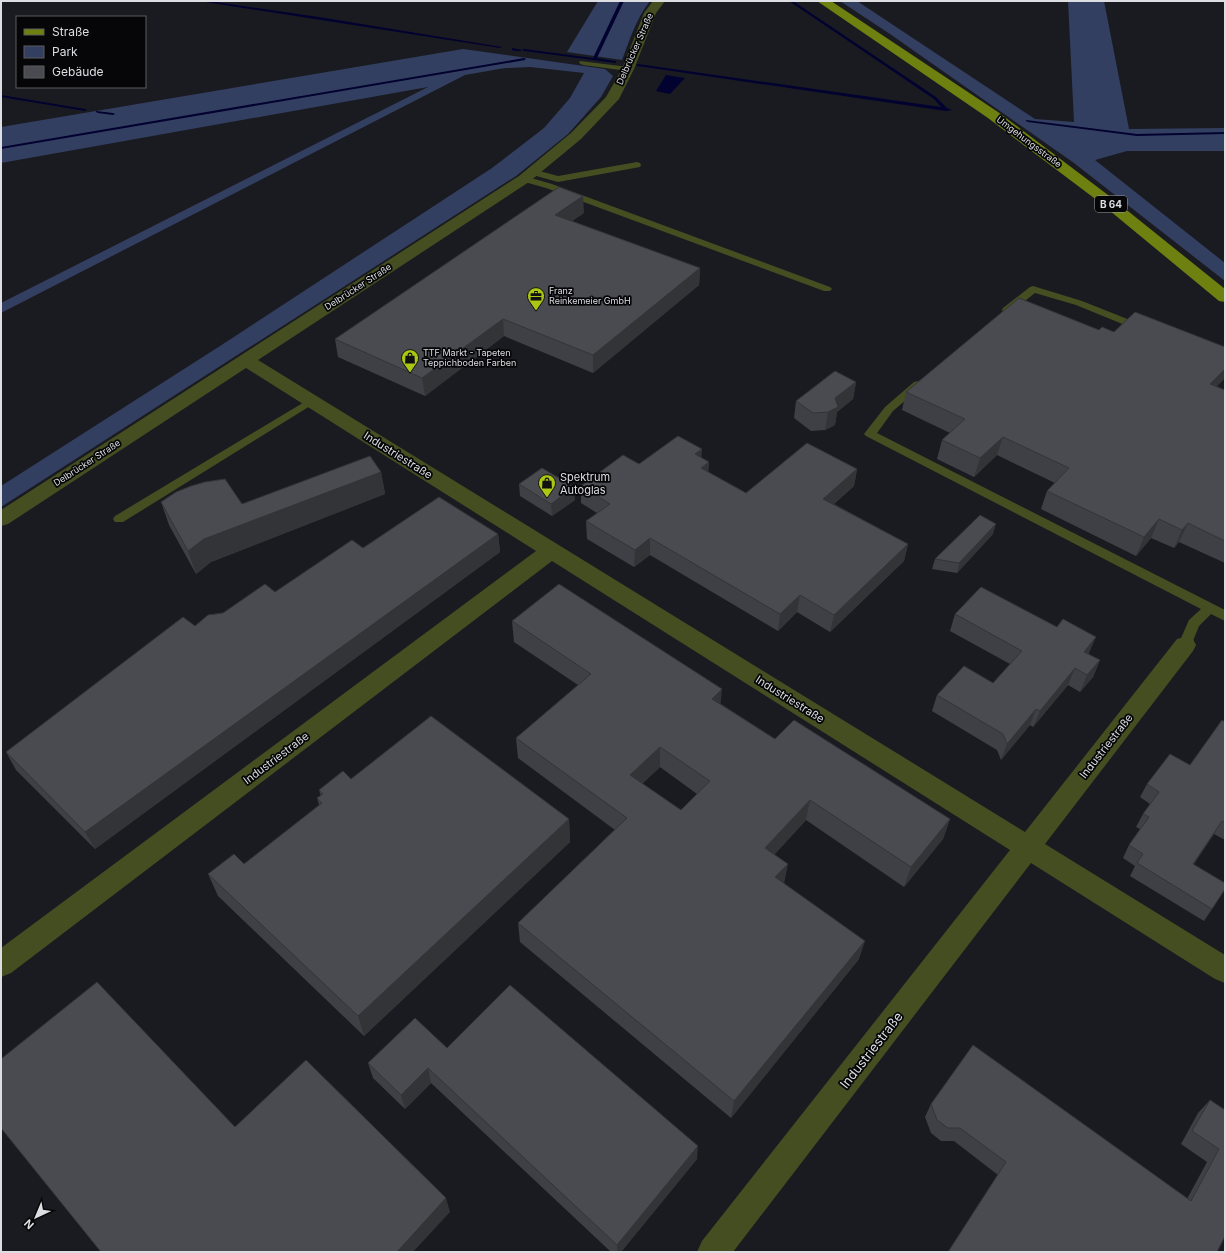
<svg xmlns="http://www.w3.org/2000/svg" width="1226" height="1253" font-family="Inter,sans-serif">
<rect width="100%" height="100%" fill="#1a1b20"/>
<!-- green -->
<g fill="#333f61">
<path d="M598,1H650C636,19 630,39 622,60L567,52Z"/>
<path d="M840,1H857L1035,119L1074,122L1068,1H1104L1129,129L1225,128V151H1127L1095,160L1225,263V281L1074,163L890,34Z"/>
<path d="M463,49L605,69L613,76L601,97L568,134L516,176L1,507V486L220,346L492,168L544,128L570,98L584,73L530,67L505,68L465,75L1,313V303L428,87L1,163V127Z"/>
</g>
<!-- water -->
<path fill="#020230" d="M666,75L685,78L670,94L656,91Z"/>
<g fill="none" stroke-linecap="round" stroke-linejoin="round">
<!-- stream -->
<g fill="#020230" fill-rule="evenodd">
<path d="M199,1H209L325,18L502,47L500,48Z"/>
<path d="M620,1H624L597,58L615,61H616V63L524,51L522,50L524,49L593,58Z"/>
<path d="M789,1H793L936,97L947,108L952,110L946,111L638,66L636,65L638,64L941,107L934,99Z"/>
<path d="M512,48L522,50C520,52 515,51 512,50Z"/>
<path d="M524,58L526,59L525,60L1,149V147Z"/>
<path d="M1,95L85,109L87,110L85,111L1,97Z"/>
<path d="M96,111L113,113L115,114L113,115L98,113L96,112Z"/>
<path d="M1026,120L1137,134L1225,132V134L1137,136L1028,122L1026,121Z"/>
</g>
<!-- lane -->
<g fill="#454e21" fill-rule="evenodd">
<path d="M580,61L628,67L632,69L628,71L583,65L579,63Z"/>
<path d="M637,162L640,163L641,165L640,167L558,182L529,174L528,172L532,169L558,176Z"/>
<path d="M524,176L552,184L830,287L832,289L830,291H824L546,188L521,181L520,179L521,177Z"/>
<path d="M1033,286L1082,301L1145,326L1146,328L1145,330H1137L1076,305L1035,293L1011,312H1003L1002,310L1003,308L1030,287Z"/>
<path d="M918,381L922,382L923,384L922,386L893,411L877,433L1225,610V621L1211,614L1199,626L1190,648L1185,650L1180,648L1178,645L1189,620L1201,609L866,436L864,434L885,407L914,382Z"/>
<path d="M311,398L315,399L316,401L315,403L123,522H115L113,519L115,516Z"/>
</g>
<!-- street -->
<path fill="#454e21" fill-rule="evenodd" d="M653,1H665L656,13L634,69L619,99L581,139L529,182L258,360L1025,832L1177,639L1185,637L1193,639L1196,645L1193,651L1045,844L1225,955V983L1215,979L1031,863L733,1252H697L702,1241L1010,850L552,561L11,973L1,977V948L536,551L246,368L8,524L1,526V510L519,176L571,133L606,97L622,69L644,13Z"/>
<!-- primary -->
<path fill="#6e8010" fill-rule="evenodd" d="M817,1H831L998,112L1108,195L1225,289V302L1219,301L1098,201L988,118Z"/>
</g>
<!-- wall -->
<g fill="#3f4045" fill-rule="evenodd">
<path d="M584,213L572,221L700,268L699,285L593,373L504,336L425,396L338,357L335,339Z"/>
<path d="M856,382L853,399L837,412L835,425L825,430L811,431L794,418L796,401Z"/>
<path d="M1217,387L1225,390V563L1179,542L1174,548L1151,538L1136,556L1041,509L1047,491L1055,483L997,455L974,477L937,459L942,440L950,433L902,410L906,392Z"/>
<path d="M701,458L709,462L708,472L746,493L857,469L854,486L834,504L908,544L904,561L830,632L797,612L778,631L650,555L634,567L587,539L586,521L597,513L581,503V486L639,464Z"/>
<path d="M381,472L385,494L211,562L196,574L169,525L161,502L242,504Z"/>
<path d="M519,484L575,500L552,516L520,496Z"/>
<path d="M498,534L500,552L95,849L16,770L6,752L195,626L223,613L275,592L363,548Z"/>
<path d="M993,534L957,573L932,569L935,559Z"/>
<path d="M955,614L1089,653L1088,654L1100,660L1093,677L1080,692L1068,685L1033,727L1030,725L1001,760L997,750L932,711L937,695L993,683L1010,664L950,631Z"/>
<path d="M512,621L721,704L775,739L950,819L943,839L904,887L806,820L774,855L784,883L859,959L731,1118L520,942L518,923L615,830L518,758L516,738L578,685L514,642ZM660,767L697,794L681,810L642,784Z"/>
<path d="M1225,722V840L1214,834L1194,864L1212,909L1204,921L1130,876L1135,866L1123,858L1129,845L1140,829L1136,827L1143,814L1150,804L1140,797L1147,784L1190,765Z"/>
<path d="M351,779L569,819L570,842L364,1036L218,896L208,874L244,864L319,805L317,798L321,796L319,790Z"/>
<path d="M447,1048L697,1159L621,1252H611L431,1083L405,1109L373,1078L368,1063Z"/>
<path d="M1210,1100L1225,1110L1217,1252L998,1175L954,1141H941L931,1133L925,1117L931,1104L1187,1199L1207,1162L1181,1144L1198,1113Z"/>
</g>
<!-- shaded-wall -->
<g fill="#333438">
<path d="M583,196L584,213L556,232L555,215Z"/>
<path d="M700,268L699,285L593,373V355Z"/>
<path d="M503,319L504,336L425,396L422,378Z"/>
<path d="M1225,369V378L1203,402L1210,384Z"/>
<path d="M856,382L853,399L837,412L835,425L825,430L828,412L835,398Z"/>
<path d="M1003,437L997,455L974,477L980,458Z"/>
<path d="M702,449L701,466L695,454Z"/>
<path d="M709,462L708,479L701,468Z"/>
<path d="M857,469L854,486L820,516L823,499Z"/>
<path d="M381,472L385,494L211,562L196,574L188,551L204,539Z"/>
<path d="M574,487L575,500L552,516L551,504Z"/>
<path d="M1159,519L1151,538L1136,556L1144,537Z"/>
<path d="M1188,523L1179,542L1174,548L1182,530Z"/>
<path d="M996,524L993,534L957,573L959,563Z"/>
<path d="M498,534L500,552L95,849L85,832Z"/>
<path d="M650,538V555L634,567L635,550Z"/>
<path d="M908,544L904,561L830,632L834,615Z"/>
<path d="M800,595L797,612L778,631L780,614Z"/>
<path d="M1096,637L1089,653L1077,668L1084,652Z"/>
<path d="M1100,660L1093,677L1080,692L1087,675Z"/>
<path d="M1075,668L1068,685L1033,727L1040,711Z"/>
<path d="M722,689L720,710L712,699Z"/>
<path d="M1036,709L1030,725L1001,760L1007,744Z"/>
<path d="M660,747V767L630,795V775Z"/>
<path d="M810,800L806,820L762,868L765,848Z"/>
<path d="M569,819L570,842L364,1036L358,1016Z"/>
<path d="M950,819L943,839L904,887L911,867Z"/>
<path d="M1222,821L1214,834L1185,876L1193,864Z"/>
<path d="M788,864L784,884L775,877Z"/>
<path d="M865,941L859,959L731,1118L734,1101Z"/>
<path d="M428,1068L431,1083L405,1109L401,1095Z"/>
<path d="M698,1146L697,1159L621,1252H617V1245Z"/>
<path d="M446,1198L450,1212L413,1252H397Z"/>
</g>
<!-- building -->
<g fill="#494b50" stroke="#333438" fill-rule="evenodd">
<path d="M559,187L583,196L555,215L700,268L593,355L503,319L422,378L335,339Z"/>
<path d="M1019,298L1099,330L1102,327L1114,332L1135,312L1225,347V369L1210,384L1225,390V541L1188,523L1182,530L1159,519L1144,537L1047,491L1069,468L1003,437L980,458L942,440L965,419L906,392Z"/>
<path d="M835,371L856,382L835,398L838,407L828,412L813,413L796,401Z"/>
<path d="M678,436L702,449L695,454L709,462L701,468L746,493L807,443L857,469L823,499L908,544L834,615L800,595L780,614L650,538L635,550L586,521L610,504L581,486L623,455L639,464Z"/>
<path d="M370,456L381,472L204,539L188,551L161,502L176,492L191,486L205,482L225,479L242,504Z"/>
<path d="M542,468L574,487L551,504L519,484Z"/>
<path d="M439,497L498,534L85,832L6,752L183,617L195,626L208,615L223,613L265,584L275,592L352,540L363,548Z"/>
<path d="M980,515L996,524L959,563L935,559Z"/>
<path d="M559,584L722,689L712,699L775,739L794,720L950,819L911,867L810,800L765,848L788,864L775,877L865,941L734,1101L518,923L627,818L516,738L591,674L512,621ZM660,747L710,781L681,810L630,775Z"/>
<path d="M981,587L1057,627L1063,619L1096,637L1084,652L1100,660L1087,675L1075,668L1040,711L1036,709L1007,744L1003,734L937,695L964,666L993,683L1022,651L955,614Z"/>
<path d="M431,716L569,819L358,1016L208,874L234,854L244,864L322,803L317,798L323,794L319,790L343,771L351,779Z"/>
<path d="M1222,720L1225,722V823L1222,821L1193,864L1225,883V889L1212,909L1137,863L1143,854L1129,845L1149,817L1143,814L1159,792L1147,784L1170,754L1190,765Z"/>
<path d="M97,982L235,1127L306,1060L446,1198L397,1252H101L1,1128V1059Z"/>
<path d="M510,985L698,1146L617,1245L428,1068L401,1095L368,1063L415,1018L447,1048Z"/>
<path d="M973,1045L1191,1201L1219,1149L1192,1131L1210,1100L1225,1110V1236L1217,1252H948L1006,1162L960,1128H948L937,1120L931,1104Z"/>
</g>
<!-- icons -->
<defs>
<g id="office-pin" transform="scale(0.9)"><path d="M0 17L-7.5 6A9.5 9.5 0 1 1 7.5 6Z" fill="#abc614" stroke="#060608"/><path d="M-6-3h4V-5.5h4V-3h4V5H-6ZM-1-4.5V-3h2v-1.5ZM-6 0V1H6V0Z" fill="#111"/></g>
<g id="shop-pin" transform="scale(0.9)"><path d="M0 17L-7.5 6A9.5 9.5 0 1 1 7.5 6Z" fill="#abc614" stroke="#060608"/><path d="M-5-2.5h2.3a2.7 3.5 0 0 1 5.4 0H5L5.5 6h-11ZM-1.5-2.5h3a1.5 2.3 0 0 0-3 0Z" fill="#111"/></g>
</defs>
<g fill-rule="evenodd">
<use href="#office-pin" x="536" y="296"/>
<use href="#shop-pin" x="410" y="358"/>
<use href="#shop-pin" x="547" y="483"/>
</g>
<g text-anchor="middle" stroke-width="3.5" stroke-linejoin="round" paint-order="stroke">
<!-- far-street labels -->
<g font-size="9" fill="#dddee1" stroke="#060608">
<text transform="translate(635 49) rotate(-66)" y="3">Delbrücker Straße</text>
<text transform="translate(1029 142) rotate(37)" y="3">Umgehungsstraße</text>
<text transform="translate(358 287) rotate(-33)" y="3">Delbrücker Straße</text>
<text transform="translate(87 463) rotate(-33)" y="3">Delbrücker Straße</text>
</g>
<!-- far-poi labels -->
<g font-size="9" fill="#dddee1" stroke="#060608" text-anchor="start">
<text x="549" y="294">Franz<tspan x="549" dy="10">Reinkemeier GmbH</tspan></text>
<text x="423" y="356">TTF Markt - Tapeten<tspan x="423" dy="10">Teppichboden Farben</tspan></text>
</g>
<!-- shield labels -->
<rect fill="#060608" stroke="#9c9da0" stroke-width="1" x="1095" y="196" width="32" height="16" rx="3"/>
<g font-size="10" font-weight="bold" fill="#dddee1">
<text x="1111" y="208">B 64</text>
</g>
<!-- street labels -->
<g font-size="11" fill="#dddee1" stroke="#060608">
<text transform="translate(398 455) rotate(32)" y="4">Industriestraße</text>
<text transform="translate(790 699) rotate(32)" y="4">Industriestraße</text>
<text transform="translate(1106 746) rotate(-52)" y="4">Industriestraße</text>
<text transform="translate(276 758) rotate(-37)" y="4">Industriestraße</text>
</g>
<!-- poi labels -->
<g font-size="11" fill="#dddee1" stroke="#060608" text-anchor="start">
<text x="560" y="481">Spektrum<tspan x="560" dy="13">Autoglas</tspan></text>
</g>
<!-- near-street labels -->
<g font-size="13" fill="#dddee1" stroke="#060608">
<text transform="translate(871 1050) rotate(-52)" y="5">Industriestraße</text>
</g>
</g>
<!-- border -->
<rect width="1226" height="1253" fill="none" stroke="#dddee1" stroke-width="4"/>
<!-- legend -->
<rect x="16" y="16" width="130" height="72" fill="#060608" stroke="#5c5c5f"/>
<rect x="24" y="29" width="20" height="6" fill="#6e8010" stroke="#5c5c5f"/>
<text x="52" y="36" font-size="12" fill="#dddee1">Straße</text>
<rect x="24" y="46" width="20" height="12" fill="#333f61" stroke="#5c5c5f"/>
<text x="52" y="56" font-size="12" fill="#dddee1">Park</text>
<rect x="24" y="66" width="20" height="12" fill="#494b50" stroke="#5c5c5f"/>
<text x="52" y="76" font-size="12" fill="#dddee1">Gebäude</text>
<!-- north arrow -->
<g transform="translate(36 1217) rotate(224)" stroke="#060608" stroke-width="3" paint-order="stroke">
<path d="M0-3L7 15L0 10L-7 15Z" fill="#dddee1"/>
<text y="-6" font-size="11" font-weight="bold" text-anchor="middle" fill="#dddee1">N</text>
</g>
</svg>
